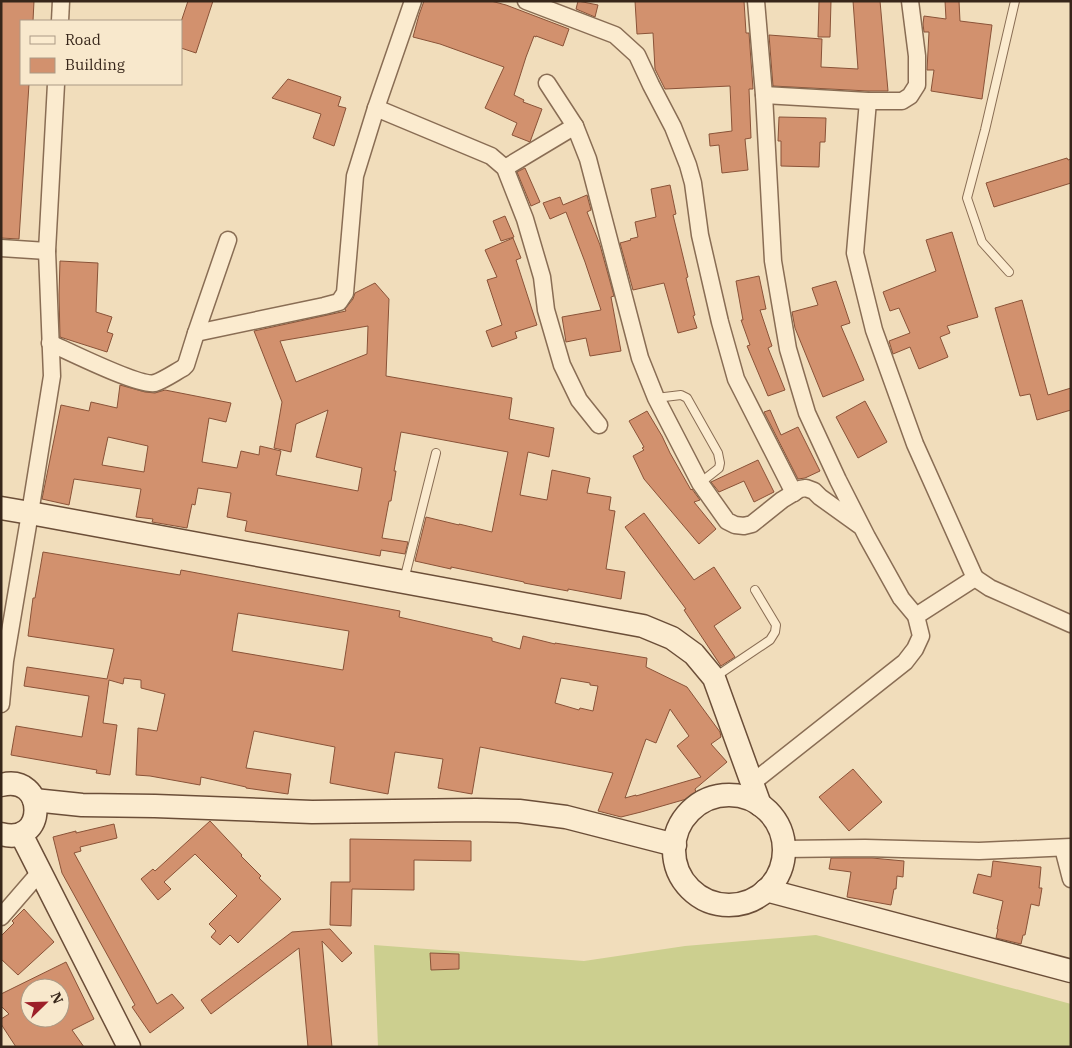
<svg xmlns="http://www.w3.org/2000/svg" width="1072" height="1048" font-family="'IBM Plex Serif',serif">
<rect width="100%" height="100%" fill="#f1ddbb"/>
<!-- grass -->
<path fill="#cccf8f" d="M816,935L1071,1004V1047H378L374,945L584,961L685,946Z"/>
<!-- building -->
<g fill="#d2916e" stroke="#8a5338" fill-rule="evenodd">
<path d="M1,1H34L33,21H21V84H29L19,239L1,238Z"/>
<path d="M188,1H213L196,53L181,48V22Z"/>
<path d="M424,1H491L506,5L569,29L563,46L536,36V37L534,36L526,57L514,95L524,100L523,102L542,109L530,142L512,135L517,123L485,108L504,67L440,44L413,37L419,15Z"/>
<path d="M578,1L598,5L595,17L576,9Z"/>
<path d="M635,1H744L746,33H749L753,89H749L751,138L745,139L748,170L722,173L719,145L710,146L709,134L732,131L730,86L665,89L655,69L653,33L637,34Z"/>
<path d="M819,1H831L830,37H818Z"/>
<path d="M853,1H880L888,91H868L773,86L769,35L822,39L821,67L858,69Z"/>
<path d="M945,1H959L960,21L992,25L982,99L931,91L934,70H927L929,32H924L923,24L924,16L946,19Z"/>
<path d="M288,79L341,97L338,106L346,108L334,146L313,138L321,114L272,98Z"/>
<path d="M779,117L826,118L825,142H820L819,167L781,166V141H778Z"/>
<path d="M1067,158L1068,160L1071,159V183L994,207L986,183Z"/>
<path d="M525,168L540,202L531,206L517,172Z"/>
<path d="M670,185L676,214L673,215L688,277L686,278L695,315L693,316L697,328L678,333L664,283L633,290L620,243L631,240L630,239L638,237L635,222L656,217L651,189Z"/>
<path d="M587,195L591,210L587,212L600,245L614,296L611,297L621,351L590,356L586,338L566,342L562,317L601,310L585,262L566,212L550,219L543,203L560,197L563,205Z"/>
<path d="M505,216L514,237L501,241L493,221Z"/>
<path d="M952,232L978,317L947,326L950,333L940,337L948,357L919,369L910,347L893,354L889,341L910,333L899,308L890,311L883,292L936,271L926,240Z"/>
<path d="M513,238L521,258L516,260L537,325L515,332L517,338L492,347L486,331L502,325L487,280L497,277L485,250Z"/>
<path d="M60,261L98,263L96,312L112,317L107,332L113,334L107,352L60,337L59,295Z"/>
<path d="M759,276L766,309L760,310L772,346L768,348L785,390L768,396L747,346L750,345L741,320H743L736,281Z"/>
<path d="M836,281L850,323L841,326L864,380L823,397L795,328L792,312L818,305L812,288Z"/>
<path d="M375,283L389,299L386,376L512,398L509,419L554,428L549,457L528,452L520,495L547,500L552,470L590,478L587,493L611,497L609,510L615,511L606,569L625,572L621,599L568,589V591L524,583V582L451,567V569L415,561L426,517L459,525V524L492,532L508,452L401,432L394,471H396L391,501H389L382,538L408,542L405,554L381,550L380,556L245,531L247,521L227,517L231,493L198,488L195,505L192,504L187,528L152,522L153,519L136,517L141,489L74,479L69,505L42,499L61,405L89,411L91,402L117,408L120,385L145,392L155,393L165,390L231,403L226,422L209,418L202,462L237,468L241,451L259,455L260,446L281,451L276,475L358,491L362,468L316,457L328,410L296,424L291,452L274,448L282,402L254,331L346,311L345,309L353,299L355,293ZM368,326L367,354L296,382L280,341ZM108,437L148,446L144,472L102,465Z"/>
<path d="M1022,300L1048,395L1071,388V410L1037,420L1030,394L1020,396L995,308Z"/>
<path d="M865,401L887,442L858,458L836,417Z"/>
<path d="M770,410L781,435L798,427L820,471L805,478L798,479L764,412Z"/>
<path d="M647,411L662,436L670,453L691,490L692,489L700,500L694,502L716,529L699,544L644,479L633,456L644,450L642,448L644,447L629,421Z"/>
<path d="M758,460L774,492L754,502L744,481L719,492L711,482Z"/>
<path d="M644,513L694,580L714,567L741,608L714,626L735,657L721,666L684,610L686,609L625,527Z"/>
<path d="M43,552L180,575L181,570L400,611L399,617L492,638V641L520,649L523,636L555,644V643L647,658L646,667L687,687L720,732L721,737L711,744L727,762L695,789L697,796L641,812L621,817L598,811L613,773L480,747L472,794L438,788L443,759L395,752L388,794L330,783L335,747L254,731L246,768L291,774L288,794L246,788V787L201,777L200,785L150,776L136,775L138,728L157,731L165,694L141,688V680L124,678L123,684L109,680L103,723L117,725L110,775L96,773L97,770L11,755L16,726L82,737L89,696L24,686L27,667L107,679L114,649L28,636L33,598H35ZM238,613L349,631L343,670L232,651ZM561,678L590,683V685L598,686L593,711L580,708L579,710L555,703ZM670,709L689,736L677,746L701,777L636,796V795L625,798L646,739L656,743Z"/>
<path d="M853,769L882,802L849,831L819,797Z"/>
<path d="M210,821L242,855L241,856L261,876L259,878L281,899L238,943L230,935L220,945L211,937L216,931L209,924L237,896L195,854L164,882L171,889L158,900L141,879L153,869L155,871Z"/>
<path d="M114,824L117,838L80,847L81,851L74,853L157,1004L172,994L184,1008L150,1033L132,1007L135,1005L62,873L53,837L76,831V833Z"/>
<path d="M350,839L471,841V861L414,860V890L352,889L351,926L330,925L331,882H350Z"/>
<path d="M831,858H872L904,861L903,877L897,876L896,889H894L891,905L847,897L851,872L829,869Z"/>
<path d="M993,861L1041,867L1039,888H1042L1039,906L1031,904L1025,935H1023L1021,944L996,938L998,929H997L1003,901L973,893L978,874L991,877Z"/>
<path d="M24,909L54,942L18,975L1,959V936L14,923L12,921Z"/>
<path d="M330,929L352,953L342,962L322,941L332,1047H308L299,948L211,1014L201,1000L292,932Z"/>
<path d="M430,953L459,954V969L431,970Z"/>
<path d="M66,962L94,1019L72,1030L84,1047H16L1,1024V1019L9,1014L1,1006V994ZM30,988H60V1018H30Z"/>
</g>
<g fill="none" stroke-linecap="round" stroke-linejoin="round">
<!-- lane casing -->
<g stroke="#896d54" stroke-width="10">
<g id="lane">
<path d="M1009,272L982,242L967,198L985,130L1015,1"/>
<path d="M656,398L681,395L687,398L718,453L720,463L719,468L700,483"/>
<path d="M404,580L436,453"/>
<path d="M715,677L770,640L775,632L776,625L755,590"/>
</g>
</g>
<!-- street casing -->
<g stroke="#896d54" stroke-width="19">
<g id="street">
<path d="M526,1L615,35L637,55L651,85L673,127L688,165L693,183L700,235L720,322L736,379L794,493"/>
<path d="M60,21L61,1"/>
<path d="M547,83L575,126L588,159L640,358L656,398L700,483L727,521L735,525L744,526L752,524L782,500L800,489L806,488L814,491L820,497L859,525"/>
<path d="M764,95L868,101H902L910,96L917,85V56L910,1"/>
<path d="M868,101L855,253L874,330L915,444L975,578"/>
<path d="M376,108L491,156L505,168L525,219L542,277L546,310L562,365L579,400L599,425"/>
<path d="M505,168L575,126"/>
<path d="M1,248L47,251"/>
<path d="M196,333L324,306L339,302L345,293L355,176L376,108L413,1"/>
<path d="M50,343C68,351 140,387 155,383C164,380 174,373 183,368L186,365L196,333L228,240"/>
<path d="M916,616L975,578L990,588L1071,624"/>
<path d="M1,704L5,661L30,513L52,376L47,251L56,84"/>
<path d="M752,783L905,662L915,649L921,636L916,616L901,598L867,537L838,480L807,413L788,349L773,261L764,95L756,1"/>
<path d="M1063,848L1071,879"/>
<path d="M783,849L865,848L979,851L1071,847"/>
<path d="M1,917L40,872"/>
</g>
</g>
<!-- secondary casing -->
<g stroke="#6b4e38" stroke-width="25">
<g id="secondary">
<path d="M1,508L30,513L643,626L672,638L694,654L714,678L760,805"/>
<path d="M1,785C47,773 47,847 1,834"/>
<circle cx="729" cy="850" r="55"/>
<path d="M34,800L82,805L155,806L312,812L476,810L519,811L566,817L675,845"/>
<path d="M21,834L129,1047"/>
<path d="M766,890L1071,971"/>
</g>
</g>
<!-- lane -->
<use href="#lane" stroke="#fbebcf" stroke-width="8"/>
<!-- street -->
<use href="#street" stroke="#fbebcf" stroke-width="16"/>
<!-- secondary -->
<use href="#secondary" stroke="#fbebcf" stroke-width="22"/>
</g>
<!-- border -->
<rect width="1072" height="1048" fill="none" stroke="#37261a" stroke-width="5"/>
<!-- legend -->
<rect x="20" y="20" width="162" height="65" fill="#f8e8cc" stroke="#ab9a85"/>
<rect x="30" y="36" width="25" height="8" fill="#fbebcf" stroke="#ab9a85"/>
<text x="65" y="45" font-size="15" fill="#37261a">Road</text>
<rect x="30" y="58" width="25" height="15" fill="#d2916e" stroke="#ab9a85"/>
<text x="65" y="70" font-size="15" fill="#37261a">Building</text>
<!-- north arrow -->
<g transform="translate(45 1003) rotate(67)"><circle r="24" fill="#f8e8cc" stroke="#ab9a85"/>
<path d="M0-4L9 19L0 12L-9 19Z" fill="#9d2029"/>
<text y="-8" font-size="14" font-weight="bold" text-anchor="middle" fill="#37261a">N</text>
</g>
</svg>
